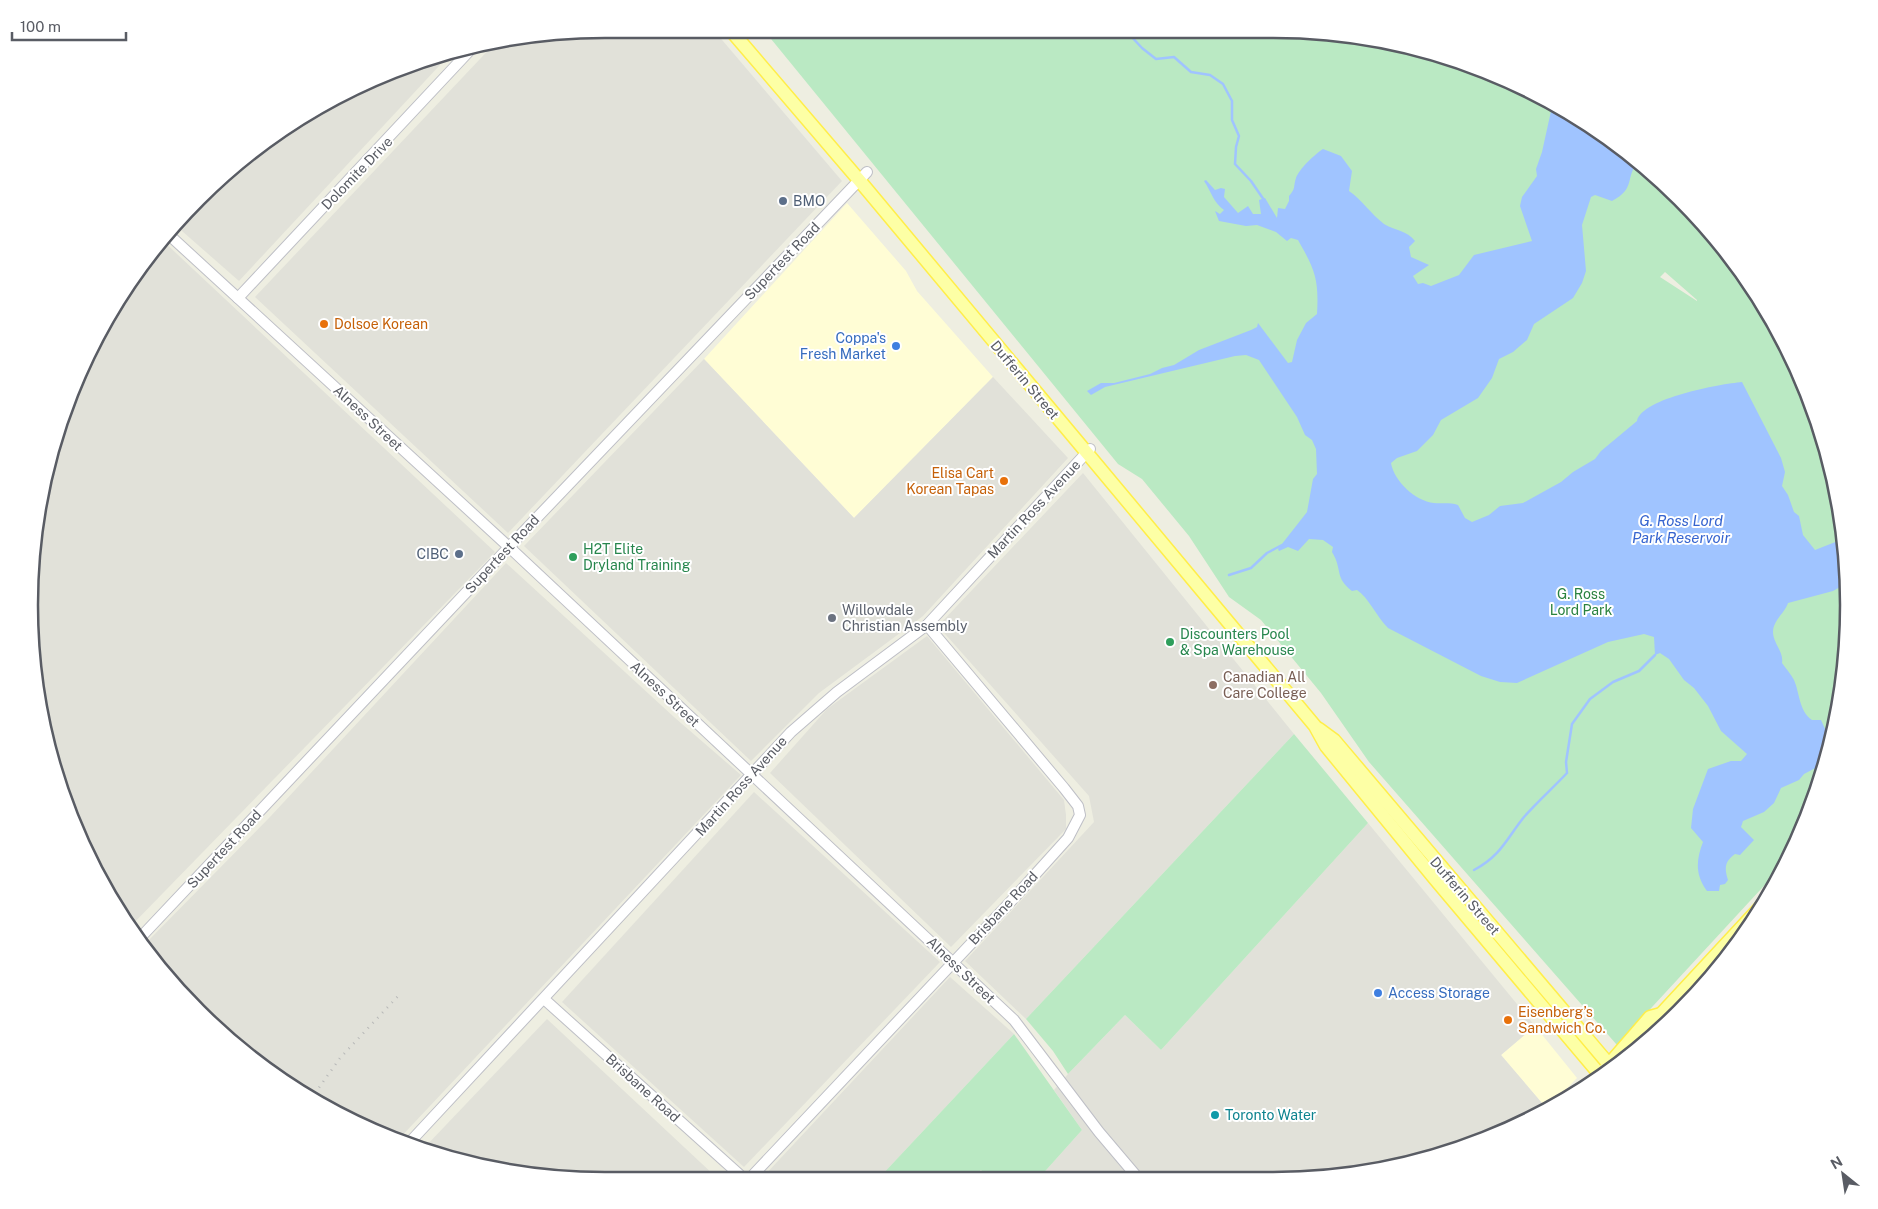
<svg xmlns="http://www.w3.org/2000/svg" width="1878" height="1209" font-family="'Public Sans',sans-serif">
<rect width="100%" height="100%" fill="#eeeee1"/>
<!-- commercial -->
<g fill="#fffdd5">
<path d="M847,203L906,271L917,291L993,377L854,518L704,359Z"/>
<path d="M1535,1026L1577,1078L1547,1109L1501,1055Z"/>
</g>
<!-- industrial -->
<g fill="#e1e1d9">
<path d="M529,34H717L842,181L508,533L255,297L497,41Z"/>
<path d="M452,52L239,281L174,224L198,197L284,126L420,59Z"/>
<path d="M161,239L495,552L129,928L73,825L48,753L34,679L30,567L59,419L106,317L148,254Z"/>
<path d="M704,359L854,518L993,377L1068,458L923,616L819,693L751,761L524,546Z"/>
<path d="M1083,473L1294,734L1026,1019L965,961L1094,822L1089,796L938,626Z"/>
<path d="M506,563L674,717L741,775L398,1140L384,1136L316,1103L225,1038L144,945L269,818Z"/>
<path d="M927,636L1064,800L1066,815V829L951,947L770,773L827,709Z"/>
<path d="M754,792L940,962L744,1167L562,1002Z"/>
<path d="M1368,823L1535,1026L1501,1055L1547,1109L1528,1121L1423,1161L1311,1179L1039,1178L1082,1130L1054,1090L1068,1074L1125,1015L1161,1050Z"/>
<path d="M950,977L1014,1034L880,1177L764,1176Z"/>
<path d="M547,1019L715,1176L530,1175L425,1147Z"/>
</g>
<!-- green -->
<g fill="#bae9c3" fill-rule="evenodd">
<path d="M767,34H1349L1494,73L1562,106L1653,171L1730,254L1790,350L1830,455L1848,567L1844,679L1819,789L1786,862L1617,1045L1369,762L1321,693L1261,620L1229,597L1189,536L1142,479L1118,464ZM1665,272L1697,300V301L1660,277Z"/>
<path d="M1294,734L1368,823L1161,1050L1125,1015L1068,1074L1053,1051L1026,1019Z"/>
<path d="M1014,1034L1082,1130L1039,1178H987L981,1170L974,1177H880Z"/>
</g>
<!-- water -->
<path fill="#a0c4ff" d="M1553,102L1639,161C1624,177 1637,188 1612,201L1595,195L1591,197L1582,225L1586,271L1582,283L1573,298L1534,324L1527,340L1513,352L1499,359L1492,378L1478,398L1441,420L1433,435L1417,451L1397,458L1391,463C1394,481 1415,501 1434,503C1442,504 1449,502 1458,505L1465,518L1472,522L1489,515L1500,506L1523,503L1561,482L1573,472L1595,459L1601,451L1637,421C1642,398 1720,384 1742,382L1781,458L1785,472L1782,486L1788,495L1794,512L1799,516L1803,535L1815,550L1843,539L1848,567L1847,583L1833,591L1788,603C1785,613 1773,620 1773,632C1773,643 1784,652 1782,663C1786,669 1791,674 1794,680C1800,694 1799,711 1812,720H1821L1830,740L1825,763L1804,774L1799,780L1781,788L1774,803L1764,812L1743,821L1741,827L1754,840L1740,855L1735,854C1725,861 1724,868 1728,880L1725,884L1720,885L1719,891H1707C1695,875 1696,860 1703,842L1691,828L1693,809L1708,769L1731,761H1741L1747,754L1721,731L1708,706L1694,688L1684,680L1669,659L1660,653L1655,655L1654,637L1644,634L1608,642L1517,683L1500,682L1481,676L1388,628C1377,617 1368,597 1357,590L1352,591C1334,577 1343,570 1332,552L1333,547L1323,540L1309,539L1298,551L1288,547L1279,551L1278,549L1307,512L1313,479L1317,474L1316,449L1312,440L1305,435L1297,417L1259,360L1246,355L1235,356L1105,387L1091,395L1087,391L1101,383H1114L1150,374L1162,368L1174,365L1199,350L1251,330L1257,327L1258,323L1288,363L1292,362L1297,340L1306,323L1317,314C1319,279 1315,270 1298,240L1291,238L1287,241L1276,232L1257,225L1246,226L1219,221L1215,211L1220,214L1224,210C1213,202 1212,193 1204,181L1206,180L1215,190L1221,188L1225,189L1224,197L1238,213L1248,206L1253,214H1261L1259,200L1265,198L1277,218L1278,208L1285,209L1289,201V196C1296,188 1293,187 1296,178C1299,169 1315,154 1323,149L1341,156L1352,171L1349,191C1362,200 1371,214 1384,224C1395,231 1407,230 1415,241L1409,247L1411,257L1429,265L1413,276L1418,284L1423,283L1431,286L1459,275L1474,255L1532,241L1520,206L1522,197L1537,176L1536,169L1542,152Z"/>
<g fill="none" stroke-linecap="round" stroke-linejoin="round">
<!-- stream -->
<g stroke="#a0c4ff" stroke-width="2.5">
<path d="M1129,34L1142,48L1156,59L1174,57L1191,72L1210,75L1223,84L1232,101V120L1239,136L1236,147L1235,164L1251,181L1264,200"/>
<path d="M1229,575L1251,568L1267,553L1282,545"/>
<path d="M1474,870C1501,856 1507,838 1524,817C1538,801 1553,788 1567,773L1566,762L1572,724L1590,699L1613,682L1639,671L1655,655"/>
</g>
<!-- minor casing -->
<g stroke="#bebfc6" stroke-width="12">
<g id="minor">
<path d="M167,233L509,547L1014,1020L1099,1132L1138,1178"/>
<path d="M238,298L474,46"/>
<path d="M139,939L509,547L867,172"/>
<path d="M544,999L741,1176"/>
<path d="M409,1143L791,732L837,692L927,625L1090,449"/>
<path d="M752,1176L1014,898L1068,838L1080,815L1078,806L1064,788L927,625"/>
</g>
</g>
<!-- major casing -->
<g stroke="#ffee49" stroke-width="15">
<g id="major">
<path d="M734,34L859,180L1315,726L1326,746L1435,879L1601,1076"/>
<path d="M1319,729L1334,740L1612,1068"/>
<path d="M1639,1047L1658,1025L1661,1014L1765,902"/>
<path d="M1605,1069L1650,1017L1661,1014"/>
</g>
</g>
<!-- minor -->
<use href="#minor" stroke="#fff" stroke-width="10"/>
<!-- major -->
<use href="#major" stroke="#fdffa5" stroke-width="12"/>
<!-- rail -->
<path stroke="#b7b8b8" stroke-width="2.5" stroke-dasharray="1 6" stroke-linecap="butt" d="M311,1099L340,1058L400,994"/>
</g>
<!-- markers -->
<g fill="#5c6f8a" stroke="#fff" stroke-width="2">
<circle cx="783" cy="201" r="5"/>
<circle cx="459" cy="554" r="5"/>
</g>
<g fill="#e8710a" stroke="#fff" stroke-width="2">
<circle cx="324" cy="324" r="5"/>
<circle cx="1004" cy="481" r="5"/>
<circle cx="1508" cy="1020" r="5"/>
</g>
<g fill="#3f7fe0" stroke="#fff" stroke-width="2">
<circle cx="896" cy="346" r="5"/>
<circle cx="1378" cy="993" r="5"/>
</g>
<g fill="#2e9e5b" stroke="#fff" stroke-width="2">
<circle cx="573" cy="557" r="5"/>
<circle cx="1170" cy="642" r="5"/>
</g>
<circle fill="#6b7280" stroke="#fff" stroke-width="2" cx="832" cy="618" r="5"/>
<circle fill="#8d6e63" stroke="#fff" stroke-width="2" cx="1213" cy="685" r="5"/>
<circle fill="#0f9aa8" stroke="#fff" stroke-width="2" cx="1215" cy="1115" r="5"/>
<g text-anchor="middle" stroke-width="4" stroke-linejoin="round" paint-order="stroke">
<!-- street labels -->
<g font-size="14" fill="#595c64" stroke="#fff">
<text transform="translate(357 173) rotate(-46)" y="5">Dolomite Drive</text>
<text transform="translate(782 261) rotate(-46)" y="5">Supertest Road</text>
<text transform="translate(1025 380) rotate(50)" y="5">Dufferin Street</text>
<text transform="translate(368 418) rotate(43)" y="5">Alness Street</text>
<text transform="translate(1034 509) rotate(-47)" y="5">Martin Ross Avenue</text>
<text transform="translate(502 554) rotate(-47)" y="5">Supertest Road</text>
<text transform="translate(665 694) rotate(43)" y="5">Alness Street</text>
<text transform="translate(741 786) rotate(-48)" y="5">Martin Ross Avenue</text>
<text transform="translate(224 849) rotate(-47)" y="5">Supertest Road</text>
<text transform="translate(1465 896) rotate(49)" y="5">Dufferin Street</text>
<text transform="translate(1003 908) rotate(-47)" y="5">Brisbane Road</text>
<text transform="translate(961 970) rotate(44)" y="5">Alness Street</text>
<text transform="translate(643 1088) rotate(42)" y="5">Brisbane Road</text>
</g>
<!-- service labels -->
<g font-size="14" fill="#4e5e75" stroke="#fff" text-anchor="start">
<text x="793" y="206">BMO</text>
<text x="449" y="559" text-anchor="end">CIBC</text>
</g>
<!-- food labels -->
<g font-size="14" fill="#c56008" stroke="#fff" text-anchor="start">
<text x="334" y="329">Dolsoe Korean</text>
<text x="994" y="478" text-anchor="end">Elisa Cart<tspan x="994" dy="16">Korean Tapas</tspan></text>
<text x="1518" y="1017">Eisenberg’s<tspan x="1518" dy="16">Sandwich Co.</tspan></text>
</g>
<!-- shop labels -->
<g font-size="14" fill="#366cbe" stroke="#fff" text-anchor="end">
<text x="886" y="343">Coppa's<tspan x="886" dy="16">Fresh Market</tspan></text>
<text x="1388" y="998" text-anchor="start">Access Storage</text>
</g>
<!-- leisure labels -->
<g font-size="14" fill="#27864d" stroke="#fff" text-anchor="start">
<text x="583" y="554">H2T Elite<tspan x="583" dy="16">Dryland Training</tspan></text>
<text x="1180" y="639">Discounters Pool<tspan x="1180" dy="16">&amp; Spa Warehouse</tspan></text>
</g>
<!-- park labels -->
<g font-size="14" fill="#2a823f" stroke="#fff">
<text x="1581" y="599">G. Ross<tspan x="1581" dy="16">Lord Park</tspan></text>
</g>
<!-- worship labels -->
<g font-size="14" fill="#5b616d" stroke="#fff" text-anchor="start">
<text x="842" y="615">Willowdale<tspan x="842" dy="16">Christian Assembly</tspan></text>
</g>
<!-- education labels -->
<g font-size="14" fill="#785e54" stroke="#fff" text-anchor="start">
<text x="1223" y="682">Canadian All<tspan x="1223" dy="16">Care College</tspan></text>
</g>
<!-- culture labels -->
<g font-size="14" fill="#0d838f" stroke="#fff" text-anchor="start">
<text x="1225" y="1120">Toronto Water</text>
</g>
<!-- water labels -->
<g font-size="15" font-style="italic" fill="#3664cf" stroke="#fff">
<text x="1681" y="526">G. Ross Lord<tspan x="1681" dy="17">Park Reservoir</tspan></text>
</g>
</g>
<!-- crop -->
<path d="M0 0H1878V1209H0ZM605 38H1273A567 567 0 0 1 1840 605V605A567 567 0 0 1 1273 1172H605A567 567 0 0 1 38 605V605A567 567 0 0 1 605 38Z" fill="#fff" fill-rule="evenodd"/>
<path fill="none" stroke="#595c64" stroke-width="2.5" d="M605 38H1273A567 567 0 0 1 1840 605V605A567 567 0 0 1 1273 1172H605A567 567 0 0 1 38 605V605A567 567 0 0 1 605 38Z"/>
<!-- north arrow -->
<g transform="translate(1843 1174) rotate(330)" stroke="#ffffff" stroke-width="4" paint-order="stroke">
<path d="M0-4L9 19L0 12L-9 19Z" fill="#595c64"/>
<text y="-8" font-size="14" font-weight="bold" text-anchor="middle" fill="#595c64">N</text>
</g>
<!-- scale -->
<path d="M12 32v8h114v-8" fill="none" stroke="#595c64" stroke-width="2.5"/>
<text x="20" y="32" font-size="15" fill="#595c64" stroke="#ffffff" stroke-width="4" paint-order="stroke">100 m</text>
</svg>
